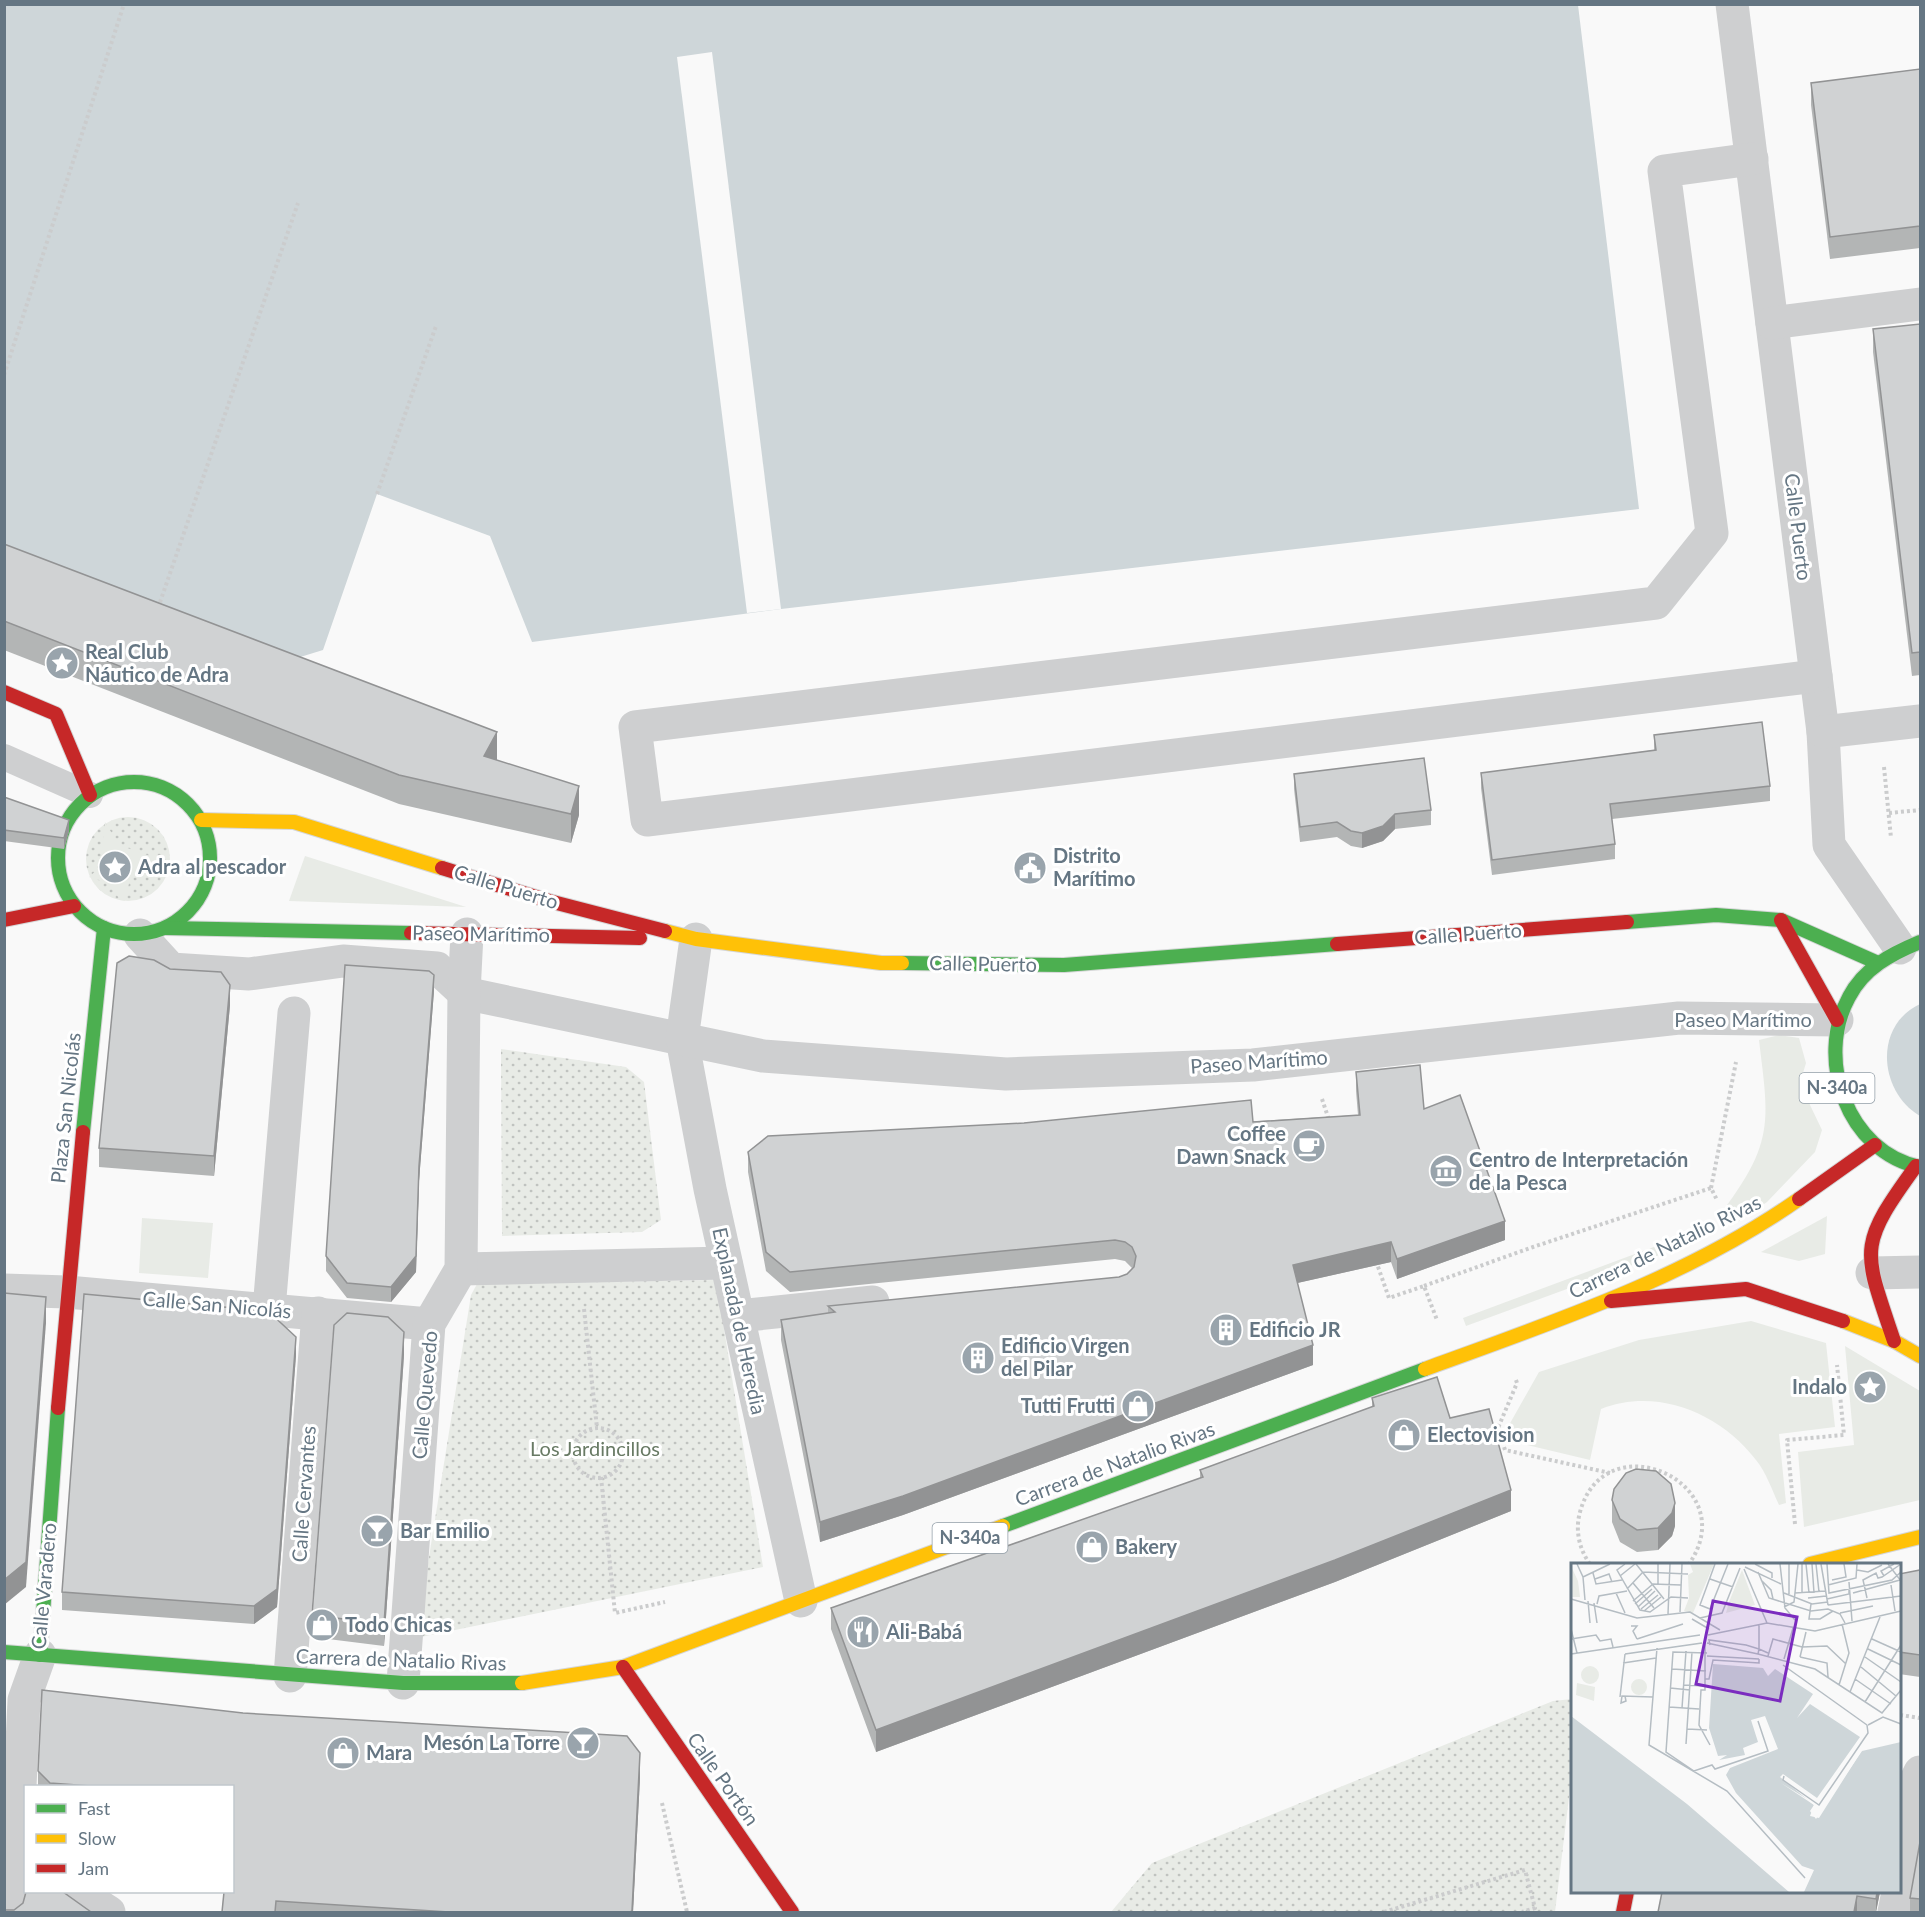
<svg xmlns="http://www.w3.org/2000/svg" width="1925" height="1917" font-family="Lato,sans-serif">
<defs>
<pattern id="grass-dots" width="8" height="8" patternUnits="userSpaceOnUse" patternTransform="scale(1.5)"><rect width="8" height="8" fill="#e8ebe6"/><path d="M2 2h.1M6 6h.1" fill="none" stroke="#c0c3c0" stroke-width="1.8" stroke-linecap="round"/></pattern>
</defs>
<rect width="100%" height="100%" fill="#f9f9f9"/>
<!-- grass -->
<g fill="url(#grass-dots)">
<circle cx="128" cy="859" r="42"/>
<path d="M501,1049L626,1067L644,1082L661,1220L642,1232L502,1236Z"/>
<path d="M716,1280L763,1567L416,1638L471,1295L477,1284Z"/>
<path d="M1572,1699V1773L1555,1912H1111L1152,1863L1553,1701Z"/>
</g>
<!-- garden -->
<g fill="#e8ebe6">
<path d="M105,822L119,845L170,863L130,879L125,901L120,900L109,883L89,877L100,867Z"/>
<path d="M305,856L466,907L289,901Z"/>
<path d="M1779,1035L1799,1038L1806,1063L1803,1073L1810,1105L1822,1130L1815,1152L1767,1202L1738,1222L1727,1205C1775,1140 1768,1116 1759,1040Z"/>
<path d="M1827,1216L1825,1254L1799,1261L1761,1252Z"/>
<path d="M142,1218L213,1223L208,1278L139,1273Z"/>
<path d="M1702,1229L1706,1238L1466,1326L1463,1318Z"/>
<path d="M1751,1321L1826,1343L1835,1427L1779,1434L1786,1503L1779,1505C1772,1490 1766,1472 1756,1460C1720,1413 1657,1387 1601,1409L1590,1460L1510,1441L1509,1425L1539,1372L1639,1340Z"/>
<path d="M1845,1346L1920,1391V1500L1804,1527L1798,1452L1854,1445Z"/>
</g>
<!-- water -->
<g fill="#ced6d9">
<path d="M4,5H1578L1639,509L781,609L532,642L490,536L377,494L323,650L258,670L5,571Z"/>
<path d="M1920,1004V1116C1879,1092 1873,1026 1920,1004Z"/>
</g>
<!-- pier -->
<path fill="#f9f9f9" d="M712,52L781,609L747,613L677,57Z"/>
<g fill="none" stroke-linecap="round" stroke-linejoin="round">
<!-- fast casing -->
<g stroke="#d5d6d7" stroke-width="16">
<g id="fast">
<circle cx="134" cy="858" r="76"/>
<path d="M1627,922L1716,915L1781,920L1878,963"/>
<path d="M165,928L411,933"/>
<path d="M1920,942C1891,954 1864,968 1849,997C1815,1059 1847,1152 1920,1167"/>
<path d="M902,963L1064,965L1337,944"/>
<path d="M83,1132L104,928"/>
<path d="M1003,1526L1425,1369"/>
<path d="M4,1652L403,1683H522"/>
<path d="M40,1655L58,1408"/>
</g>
</g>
<!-- slow casing -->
<g stroke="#d5d6d7" stroke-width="16">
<g id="slow">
<path d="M201,820L294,822L442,868"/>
<path d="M665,931L696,939L881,963H902"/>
<path d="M1843,1321L1894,1341L1920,1356"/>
<path d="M1425,1369C1553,1322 1687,1278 1799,1199"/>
<path d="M1810,1564L1920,1537"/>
<path d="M522,1683L623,1667L1003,1526"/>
</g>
</g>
<!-- jam casing -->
<g stroke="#d5d6d7" stroke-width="16">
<g id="jam">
<path d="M4,692L56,714L90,795"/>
<path d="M442,868L549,901L665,931"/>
<path d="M4,920L74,906"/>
<path d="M1781,920L1837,1020"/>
<path d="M411,933L640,938"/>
<path d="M1337,944L1627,922"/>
<path d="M1799,1199L1875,1145"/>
<path d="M1611,1301L1746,1289L1843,1321"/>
<path d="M1894,1341C1863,1249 1857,1247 1916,1166"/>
<path d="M58,1408L83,1132"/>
<path d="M623,1667L792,1912"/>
<path d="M1623,1912L1627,1892"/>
</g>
</g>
<!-- path -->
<g stroke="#cbcccd" stroke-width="4" stroke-dasharray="3 3" stroke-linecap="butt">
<path d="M4,375L124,4"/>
<path d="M377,494L436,326"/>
<path d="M158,608L298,203"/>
<path d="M1884,767L1891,838"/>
<path d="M1889,813L1920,810"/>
<path d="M1322,1099L1329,1120"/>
<path d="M1711,1188L1736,1062"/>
<path d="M1376,1261L1389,1298L1424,1286L1437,1320"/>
<path d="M1424,1286L1533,1247L1711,1188L1717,1200"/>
<path d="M584,1309L597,1428"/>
<path d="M1516,1380L1517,1383L1498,1428L1505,1450L1610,1473"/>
<circle cx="598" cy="1453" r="25"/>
<path d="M601,1477L615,1613L665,1602"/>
<path d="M1795,1524L1787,1440L1844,1435L1837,1365"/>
<path d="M1590,1564C1579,1549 1575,1530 1580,1512C1605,1420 1745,1483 1689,1564"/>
<path d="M1900,1715L1920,1718"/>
<path d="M662,1803L687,1912"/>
<path d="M1384,1912L1525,1870L1535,1908L1522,1912"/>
</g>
<!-- lane -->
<path stroke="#cecfd0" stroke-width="26" d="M4,757L90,795"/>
<!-- street -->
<g stroke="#cecfd0" stroke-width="33">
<path d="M1732,4L1823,732L1829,845L1900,948"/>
<path d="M1752,159L1664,171L1712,533L1656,603L635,727L647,820L1816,676"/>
<path d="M1772,323L1920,304"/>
<path d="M1823,732L1920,721"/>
<path d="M140,935L171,969L249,974L343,961L437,968L464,993L682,1039L710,1189L801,1601"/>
<path d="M696,939L682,1039L763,1056L1006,1074L1253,1065L1679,1018L1837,1020"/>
<path d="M461,1269L726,1263"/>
<path d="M1872,1273L1920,1272"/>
<path d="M4,1290L67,1292L429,1324"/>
<path d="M269,1309L294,1013"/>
<path d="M738,1316L873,1302"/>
<path d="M290,1676L318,1313"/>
<path d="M403,1683L429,1324L461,1269L464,993L467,934"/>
<path d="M1900,1882L1917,1778L1920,1772"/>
<path d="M78,1892L109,1912"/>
<path d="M8,1912L17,1851L24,1700L40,1655"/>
<path d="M1894,1912L1898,1892"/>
</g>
<!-- fast -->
<use href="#fast" stroke="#4caf50" stroke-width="14"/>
<!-- slow -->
<use href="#slow" stroke="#ffc107" stroke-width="14"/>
<!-- jam -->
<use href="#jam" stroke="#c62828" stroke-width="14"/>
</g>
<!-- wall -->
<g fill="#b3b5b5">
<path d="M1920,69V248L1830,259L1811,105V83Z"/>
<path d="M1920,324V675L1912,676L1873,352V329Z"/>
<path d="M4,544L497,760L579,815L571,843L399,804L4,650Z"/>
<path d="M1654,735L1770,786V801L1612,819L1615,844V859L1492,875L1481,788V773L1654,750Z"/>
<path d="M1294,774L1431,810V825L1395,829L1383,841L1362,848L1351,846L1337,837L1300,842L1294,789Z"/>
<path d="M4,797L69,831L64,849L4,841Z"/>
<path d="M170,969L230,1005L214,1176L99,1167V1148Z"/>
<path d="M434,991L419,1181L416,1272L391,1302L347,1298L326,1271V1256Z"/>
<path d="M1356,1072L1424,1109L1505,1240L1397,1279L1391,1262L1297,1283L1313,1365L903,1515L820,1542L781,1340V1320L828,1313V1306L1119,1277L1127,1274L1132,1268L1125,1261L1115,1259L790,1292L766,1271L748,1172V1152L1358,1115L1356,1091Z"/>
<path d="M296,1355L277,1607L254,1624L62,1610V1592Z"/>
<path d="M404,1355L384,1646L312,1637V1615Z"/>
<path d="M1372,1398L1450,1418L1511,1511L1335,1582L876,1752L831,1629V1608L1200,1478V1470L1372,1407Z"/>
<path d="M1612,1500L1675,1526L1672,1536L1658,1550L1637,1552L1620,1542L1612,1522Z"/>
<path d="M1920,1570V1677L1899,1674V1574Z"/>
<path d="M38,1771L640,1778L633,1912H222L232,1786H38Z"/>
<path d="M1920,1842V1912H1910V1898Z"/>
<path d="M1662,1892H1880L1876,1912H1863Z"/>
</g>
<!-- shaded-wall -->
<g fill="#929394">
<path d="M497,732V761L484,756Z"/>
<path d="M579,786V815L571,843V814Z"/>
<path d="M1395,814V829L1383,841L1362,848V833Z"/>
<path d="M69,820V831L64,849V838Z"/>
<path d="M434,975V991L419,1181L416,1272L391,1302V1287L419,1166Z"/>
<path d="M230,985V1005L214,1176V1156Z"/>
<path d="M1505,1221V1240L1397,1279V1259Z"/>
<path d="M1391,1242V1262L1293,1284V1265Z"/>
<path d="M46,1297V1323L26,1587L4,1605V1580Z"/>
<path d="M404,1332V1355L384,1646V1624Z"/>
<path d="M296,1337V1355L277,1607L254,1624V1606Z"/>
<path d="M1313,1345V1365L903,1515L820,1542V1522Z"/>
<path d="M1511,1490V1511L1335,1582L876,1752V1730Z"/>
<path d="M1675,1503V1526L1672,1536L1658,1550V1528Z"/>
<path d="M640,1753V1778L633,1912H630Z"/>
<path d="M1877,1892H1880L1876,1912V1899Z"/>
<path d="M1857,1896V1912H1854Z"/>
</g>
<!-- building -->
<g fill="#d0d2d3" stroke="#929394" stroke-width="1.5">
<path d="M1920,69V226L1830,237L1811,83Z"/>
<path d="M1920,324V652L1912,653L1873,329Z"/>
<path d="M4,544L497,732L484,756L579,786L571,814L399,775L4,621Z"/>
<path d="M1762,722L1770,786L1610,804L1615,844L1492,860L1481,773L1656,750L1654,735Z"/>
<path d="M1424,758L1431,810L1395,814L1383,826L1362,833L1351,831L1337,822L1300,827L1294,774Z"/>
<path d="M4,797L69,820L64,838L4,830Z"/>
<path d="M129,956L154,960L170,969L221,972L230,985L214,1156L99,1148L117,963Z"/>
<path d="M345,965L429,971L434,975L419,1166L416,1256L391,1287L347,1283L326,1256Z"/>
<path d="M1420,1065L1424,1109L1460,1095L1505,1221L1397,1259L1391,1242L1293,1265L1313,1345L903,1496L820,1522L781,1320L835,1312L828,1306L1119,1277L1127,1274L1134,1267L1136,1256L1132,1247L1125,1242L1115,1240L790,1272L766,1252L748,1152L768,1136L1024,1123L1251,1100L1253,1122L1360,1115L1356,1072Z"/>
<path d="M4,1293L46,1297L26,1562L4,1580Z"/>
<path d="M84,1294L268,1311L296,1337L277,1589L254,1606L62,1592Z"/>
<path d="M347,1313L388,1317L404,1332L384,1624L312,1615L334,1325Z"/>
<path d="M1437,1377L1450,1418L1489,1409L1511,1490L1335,1560L876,1730L831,1608L1203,1477L1200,1470L1374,1406L1372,1398Z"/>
<path d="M1636,1469L1656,1471L1671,1484L1675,1503L1672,1513L1658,1528L1637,1530L1620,1519L1612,1500L1614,1489L1626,1473Z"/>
<path d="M1920,1570V1655L1899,1652V1574Z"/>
<path d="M42,1690L243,1713L627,1736L640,1753L632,1911L630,1912H449L276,1901L275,1912H222L224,1892H232V1786H91L50,1783L38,1771Z"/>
<path d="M1920,1842V1899L1910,1898Z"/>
<path d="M26,1892H63L91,1912H4V1910H14L23,1903Z"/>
<path d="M1662,1892H1877L1876,1899L1857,1896L1854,1912H1658Z"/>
</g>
<!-- icons -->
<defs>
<g id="sight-disc" transform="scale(1.725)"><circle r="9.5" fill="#99a4ac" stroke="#fff"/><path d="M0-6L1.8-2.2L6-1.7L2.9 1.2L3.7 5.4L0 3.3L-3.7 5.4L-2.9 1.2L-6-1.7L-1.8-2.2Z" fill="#fff"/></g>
<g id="civic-disc" transform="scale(1.725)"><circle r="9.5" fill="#99a4ac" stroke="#fff"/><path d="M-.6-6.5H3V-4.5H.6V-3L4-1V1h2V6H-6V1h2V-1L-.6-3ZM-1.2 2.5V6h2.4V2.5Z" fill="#fff"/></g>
<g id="cafe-disc" transform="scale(1.725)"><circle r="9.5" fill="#99a4ac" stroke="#fff"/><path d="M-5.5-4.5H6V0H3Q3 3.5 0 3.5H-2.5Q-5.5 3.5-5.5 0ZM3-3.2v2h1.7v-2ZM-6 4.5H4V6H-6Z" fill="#fff"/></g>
<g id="museum-disc" transform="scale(1.725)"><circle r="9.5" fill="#99a4ac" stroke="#fff"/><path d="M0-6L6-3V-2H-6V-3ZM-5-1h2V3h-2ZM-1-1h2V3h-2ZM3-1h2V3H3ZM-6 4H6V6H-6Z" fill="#fff"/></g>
<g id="building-disc" transform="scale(1.725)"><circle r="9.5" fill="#99a4ac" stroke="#fff"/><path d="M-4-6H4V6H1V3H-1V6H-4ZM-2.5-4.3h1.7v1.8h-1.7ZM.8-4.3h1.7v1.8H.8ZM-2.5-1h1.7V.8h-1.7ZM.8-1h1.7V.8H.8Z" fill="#fff"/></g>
<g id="shop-disc" transform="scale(1.725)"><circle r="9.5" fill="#99a4ac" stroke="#fff"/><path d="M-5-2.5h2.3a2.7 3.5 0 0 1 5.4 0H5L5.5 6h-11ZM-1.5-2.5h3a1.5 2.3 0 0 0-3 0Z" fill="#fff"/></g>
<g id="bar-disc" transform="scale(1.725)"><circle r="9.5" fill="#99a4ac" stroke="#fff"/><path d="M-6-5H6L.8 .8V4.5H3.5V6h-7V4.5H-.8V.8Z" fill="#fff"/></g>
<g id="restaurant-disc" transform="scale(1.725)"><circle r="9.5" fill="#99a4ac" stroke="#fff"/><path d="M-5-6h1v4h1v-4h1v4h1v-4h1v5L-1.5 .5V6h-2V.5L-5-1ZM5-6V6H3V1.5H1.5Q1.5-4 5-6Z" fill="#fff"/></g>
</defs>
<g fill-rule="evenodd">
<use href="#sight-disc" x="62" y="663"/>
<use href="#sight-disc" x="115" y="867"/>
<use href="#civic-disc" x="1030" y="868"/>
<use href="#cafe-disc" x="1309" y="1146"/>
<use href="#museum-disc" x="1446" y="1171"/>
<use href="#building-disc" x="1226" y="1330"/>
<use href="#building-disc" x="978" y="1358"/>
<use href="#sight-disc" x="1870" y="1387"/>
<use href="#shop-disc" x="1138" y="1406"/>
<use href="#shop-disc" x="1404" y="1435"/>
<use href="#bar-disc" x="377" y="1531"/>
<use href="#shop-disc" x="1092" y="1547"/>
<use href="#shop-disc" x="322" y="1625"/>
<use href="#restaurant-disc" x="863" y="1632"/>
<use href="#bar-disc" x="583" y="1743"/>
<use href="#shop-disc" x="343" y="1753"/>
</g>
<g text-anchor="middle" stroke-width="6" stroke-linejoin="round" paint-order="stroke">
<!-- shield labels -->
<g fill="#fff" stroke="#939fa8" stroke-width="1.5">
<rect x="1799.5" y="1073" width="75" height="30" rx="4.5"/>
<rect x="932.5" y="1523" width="75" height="30" rx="4.5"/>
</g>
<g font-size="18" font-weight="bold" fill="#657683">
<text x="1837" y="1094">N-340a</text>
<text x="970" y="1544">N-340a</text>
</g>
<!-- street labels -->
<g font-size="20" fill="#657683" stroke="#fff">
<text transform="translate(1798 527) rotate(83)" y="7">Calle Puerto</text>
<text transform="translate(506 887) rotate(17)" y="7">Calle Puerto</text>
<text transform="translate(481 934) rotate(1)" y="7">Paseo Marítimo</text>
<text transform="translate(1468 934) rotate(-4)" y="7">Calle Puerto</text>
<text transform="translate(983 964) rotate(1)" y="7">Calle Puerto</text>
<text x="1743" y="1027">Paseo Marítimo</text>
<text transform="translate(1259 1062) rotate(-4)" y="7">Paseo Marítimo</text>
<text transform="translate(66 1108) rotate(-84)" y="7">Plaza San Nicolás</text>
<text transform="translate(1665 1247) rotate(-26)" y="7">Carrera de Natalio Rivas</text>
<text transform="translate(217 1305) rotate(5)" y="7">Calle San Nicolás</text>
<text transform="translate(739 1321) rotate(78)" y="7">Explanada de Heredia</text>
<text transform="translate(425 1395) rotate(-85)" y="7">Calle Quevedo</text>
<text transform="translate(1115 1464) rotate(-20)" y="7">Carrera de Natalio Rivas</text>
<text transform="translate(304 1494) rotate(-86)" y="7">Calle Cervantes</text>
<text transform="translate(44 1586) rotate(-85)" y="7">Calle Varadero</text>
<text transform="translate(401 1660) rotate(2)" y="7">Carrera de Natalio Rivas</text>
<text transform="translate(723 1779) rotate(55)" y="7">Calle Portón</text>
</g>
<!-- poi labels -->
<g font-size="20" font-weight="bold" fill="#657683" stroke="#fff" text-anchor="start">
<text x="85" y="659">Real Club<tspan x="85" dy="23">Náutico de Adra</tspan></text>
<text x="1053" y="863">Distrito<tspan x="1053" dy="23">Marítimo</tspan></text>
<text x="138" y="874">Adra al pescador</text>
<text x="1286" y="1141" text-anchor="end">Coffee<tspan x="1286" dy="23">Dawn Snack</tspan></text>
<text x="1469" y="1167">Centro de Interpretación<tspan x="1469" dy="23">de la Pesca</tspan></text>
<text x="1249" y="1337">Edificio JR</text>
<text x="1001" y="1353">Edificio Virgen<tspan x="1001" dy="23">del Pilar</tspan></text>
<text x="1847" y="1394" text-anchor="end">Indalo</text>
<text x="1115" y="1413" text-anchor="end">Tutti Frutti</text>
<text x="1427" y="1442">Electovision</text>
<text x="400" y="1538">Bar Emilio</text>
<text x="1115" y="1554">Bakery</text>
<text x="345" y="1632">Todo Chicas</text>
<text x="886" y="1639">Ali-Babá</text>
<text x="560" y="1750" text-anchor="end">Mesón La Torre</text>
<text x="366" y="1760">Mara</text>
</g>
<!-- park labels -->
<g font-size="20" fill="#687a64" stroke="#fff">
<text x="595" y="1456">Los Jardincillos</text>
</g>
</g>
<!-- overview -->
<g transform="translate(1571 1563)">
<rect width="330" height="330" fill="#f9f9f9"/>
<path d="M119,1H143L122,50L113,48L118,35L117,12L122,9ZM171,7L184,42L155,50L158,39Z" fill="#e8ebe6"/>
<path d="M0,3L7,18L9,34H0ZM10 112a9 9 0 1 1 18 0a9 9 0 1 1-18 0ZM60 124a8 8 0 1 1 16 0a8 8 0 1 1-16 0ZM6,120L24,124L23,138L5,132Z" fill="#e8ebe6"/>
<path d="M142,101L192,105L197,113L204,106L242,131L226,155L239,141L289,174L246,235L212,211L209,214L243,242L239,248L245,256L291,188L330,179V329H233L243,307L231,303L165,230L155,212L159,205L207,186L194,153L180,157L187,179L172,185L174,192L148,197L156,192L147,193L138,165ZM0,153L116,241L218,329H0Z" fill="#ced6d9"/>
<path d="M295,181L248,255L239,253L243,242L210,220L246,242L242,250L246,252Z" fill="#f9f9f9"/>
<path fill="none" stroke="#b5bdc3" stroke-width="1.5" d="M6,1L12,14L14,37M54,1L46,7L69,47L79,49L100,34L117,35M65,1L93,36M144,1L129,42L139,46L157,1M184,1L201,10V15M209,1L214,45L224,57M231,1V30M235,1L238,30M241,1L243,30M245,1L248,29M250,1L257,42M256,1L258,30L321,17L330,9M317,1L330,18M174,4L210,21M173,6L196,60M286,7L297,9L311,2M187,9L198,35L240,48L257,46L269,51L274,60M22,10L25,21L51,17M49,13L64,1M313,13L310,8L323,1M12,14L39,1M24,16L38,11L41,19M139,16L162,24M190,17L200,27L202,36M261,17L275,14L273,1M278,19L281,58M62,20L83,45M87,21V1M257,22L285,15L286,1M320,22L324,48M56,26L72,9L117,11M45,30L54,50M213,30L241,41L257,39M224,30L254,28M282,30L329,17M218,31V1M237,35L255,33M296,35L292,17L305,10L307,15L311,14L330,1M0,36L66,55L119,49L149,67M256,36L278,31V27M17,38L19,60M62,38L82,21L110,22M23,40L26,60M26,41L28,33L56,28M64,41L81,26M240,41L238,56H249L262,48M257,42L330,33M67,44L84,28M213,44L223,39L227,1M70,46L87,32M73,48L90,34M109,49L111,1M269,50L302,43M97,51L99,1M129,55L151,50L169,5M121,56L138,66M188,62V86L197,90M60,63H66L62,68L66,76M0,66L6,90M137,72L196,60L244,68L330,48M0,76L25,72L29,78L40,76L42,84M66,76L112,61M301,76L330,89M134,80V127H130L128,162L139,182M136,80L187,91M139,82L138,77L175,82L188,86L187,91M86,85L78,182L156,228L234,315M297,86L330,102M136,90L102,89L95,189L123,208L141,202L144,206L197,188L187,158M0,91L129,72M54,91L131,80M187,91L244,106L311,150L330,127M136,93L188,96M197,93L202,76L231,84L256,83L275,101M229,94L256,100L257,114M229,94L235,69M294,94L330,119M213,96L222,65M52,100L85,95M212,102L296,162M290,104L325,133M101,106L135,108M134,116H138L142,97L188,100V96M284,116L320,141M113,122L134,123M268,122L278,90L271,61M99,125L119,127M279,129L309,54M54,133L55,138L50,140L51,133L82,134M49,134L54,91M294,139L330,82M98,144L128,146M111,145L115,88M297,162L312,154L330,161M116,166L136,167M115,181L121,89M213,213L212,217L248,242L297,170L296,162"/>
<path fill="#7b2cbf" fill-opacity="0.15" stroke="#7b2cbf" stroke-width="3" d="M142,38L226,54L209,138L125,121Z"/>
<rect width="330" height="330" fill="none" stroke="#657683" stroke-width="3"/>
</g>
<!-- border -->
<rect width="1925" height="1917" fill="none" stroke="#657683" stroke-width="12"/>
<!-- legend -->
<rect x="24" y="1785" width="210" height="108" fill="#ffffff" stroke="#c1c8cd" stroke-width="1.5"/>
<rect x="36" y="1804" width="30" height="9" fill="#4caf50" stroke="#c1c8cd" stroke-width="1.5"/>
<text x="78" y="1815" font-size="18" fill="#657683">Fast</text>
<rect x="36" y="1834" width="30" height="9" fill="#ffc107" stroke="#c1c8cd" stroke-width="1.5"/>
<text x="78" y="1845" font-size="18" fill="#657683">Slow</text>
<rect x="36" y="1864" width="30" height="9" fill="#c62828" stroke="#c1c8cd" stroke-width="1.5"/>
<text x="78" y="1875" font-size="18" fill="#657683">Jam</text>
</svg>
